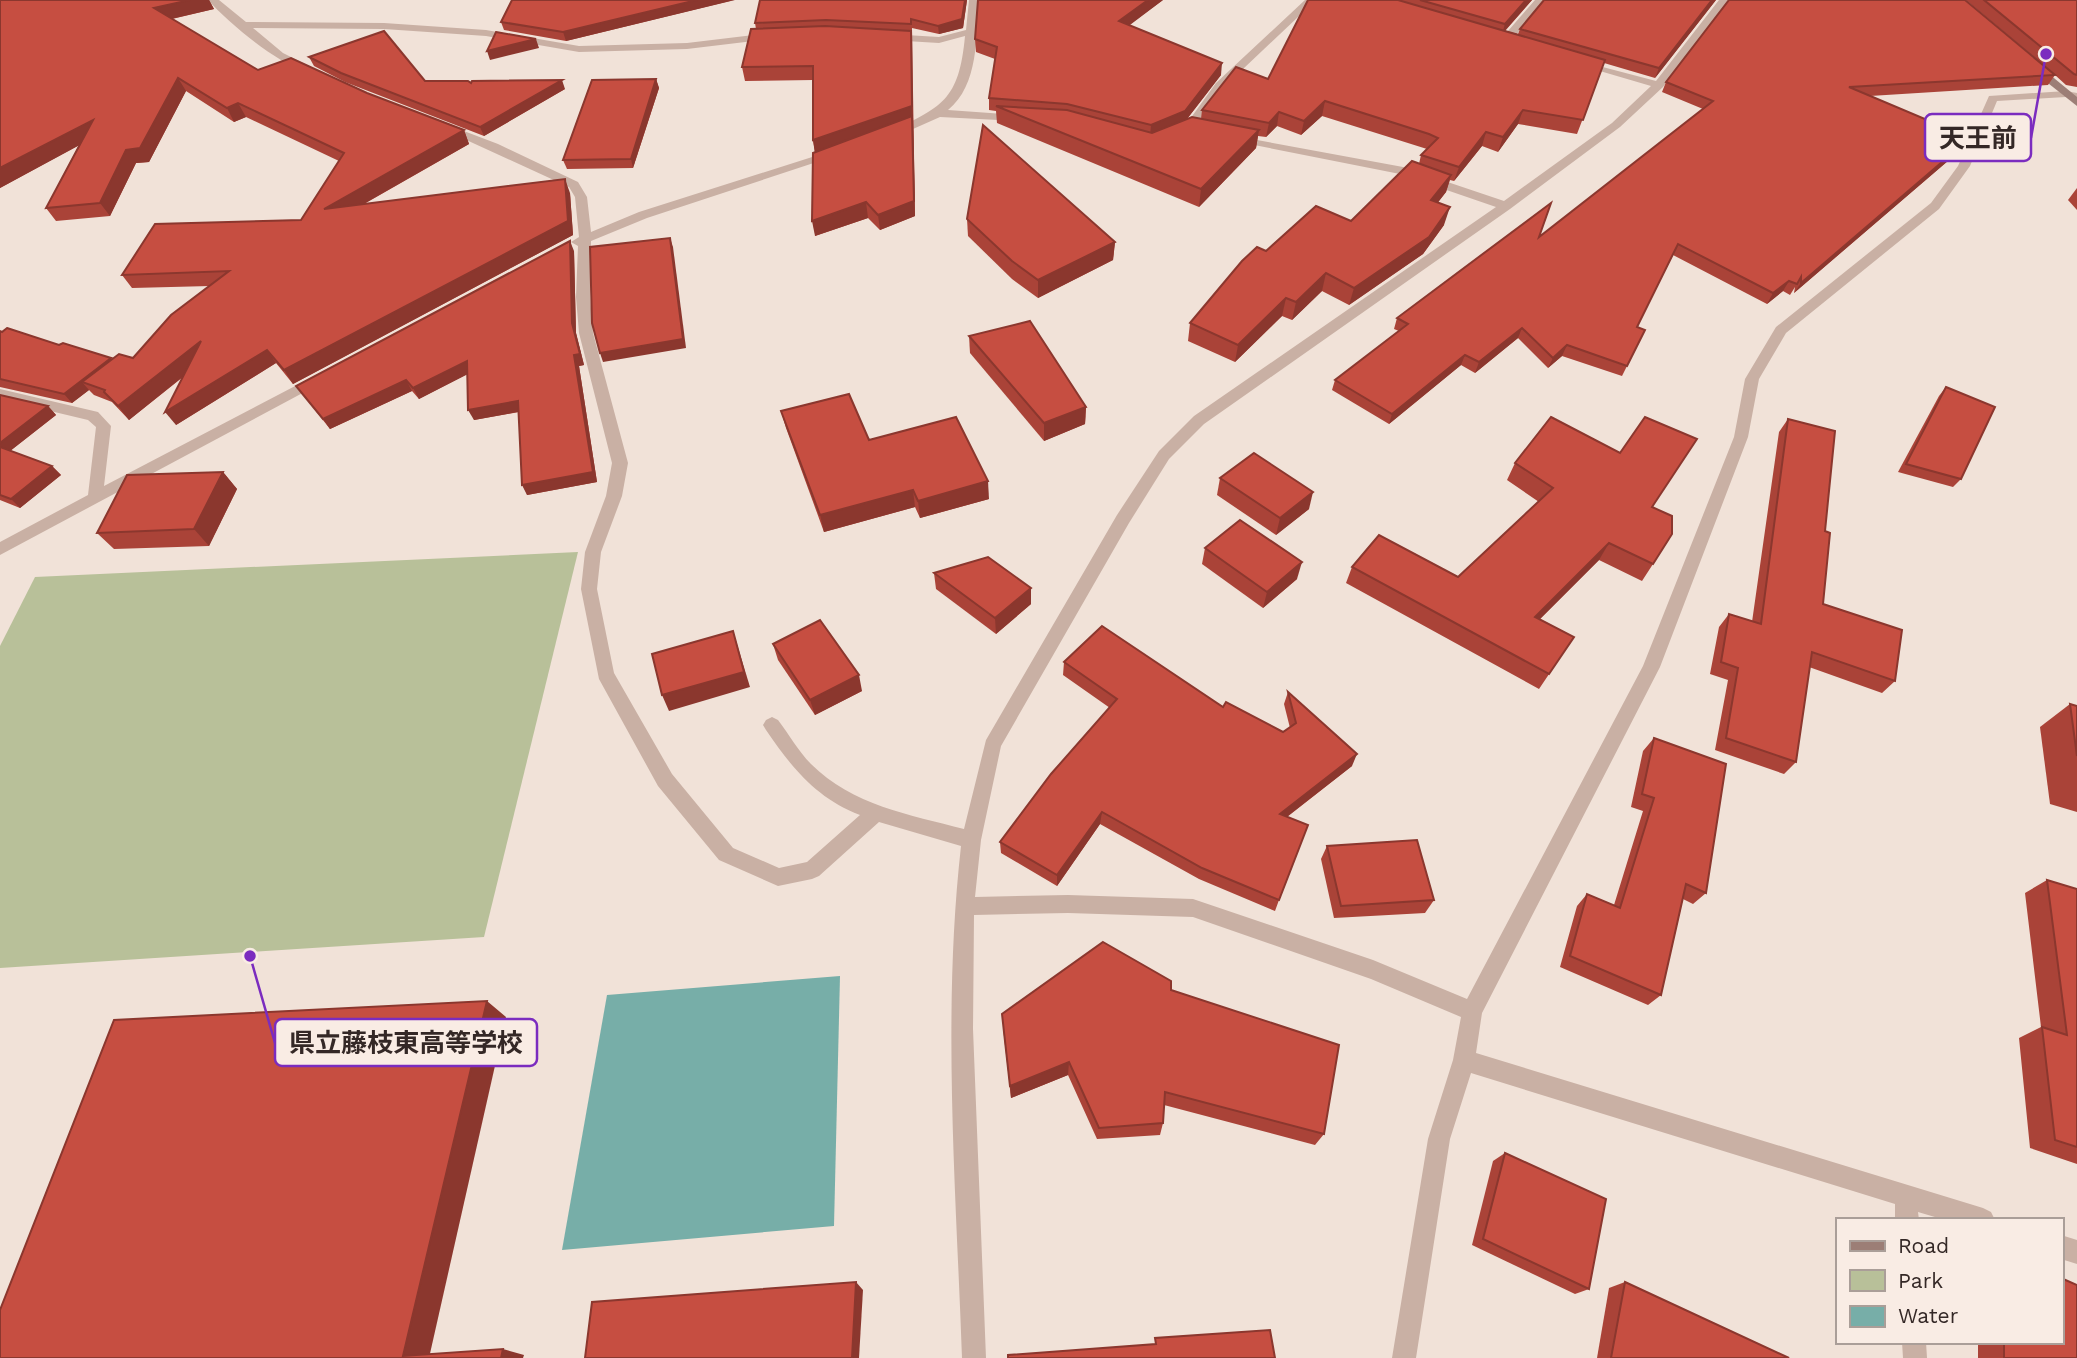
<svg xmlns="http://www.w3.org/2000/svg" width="2077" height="1358" font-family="'Work Sans','Noto Sans JP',sans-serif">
<rect width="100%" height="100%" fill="#f1e2d8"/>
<!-- green -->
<path fill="#b8c099" d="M578,552L484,937L0,968V646L35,577Z"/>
<!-- water -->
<path fill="#77aea8" d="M840,976L834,1226L562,1250L607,995Z"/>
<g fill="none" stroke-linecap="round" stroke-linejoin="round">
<!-- street -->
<g fill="#c9b0a4" fill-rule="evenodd">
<path d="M208,0H219L246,22L384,23L486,30L579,46L687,43L770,33L775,36L770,39L687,49L579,52L486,36L384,29L253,28L283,53L313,68L315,70L309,73C276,63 230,24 208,0Z"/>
<path d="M969,0H979C976,36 979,85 948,110L1019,115L1025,118L1019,121L940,117L895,137H887V133C942,107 959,101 965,36L939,43L889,40L884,37L889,34L939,37L966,30Z"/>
<path d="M1305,0H1316L1224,87L1193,130L1174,134V130L1185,126L1216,83Z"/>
<path d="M1535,0H1546L1509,43H1501V39Z"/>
<path d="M1719,0H1729L1663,87L1620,127L1510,209L1204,424L1169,459L1129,523L1001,746L981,840L975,897L1068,895L1193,899L1373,960L1467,999L1643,666L1734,437L1745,379L1776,327L1931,203L1958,166L1989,96L2066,91L2077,93V99L2066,97L1997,101L1970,166L1939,209L1786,333L1759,379L1748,437L1660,667L1482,1013L1476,1053L1983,1208L1991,1212L1995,1220H1945L1918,1212L1919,1220H1895V1204L1471,1073L1450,1139L1416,1358H1392L1428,1139L1453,1060L1461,1017L1371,979L1193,917L1068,913L974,915L973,1029L986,1358H962C956,1188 942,1015 961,846L879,822L819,876L812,879L778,886L719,860L658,786L599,679L581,589L585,552L606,496L612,463L579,333L576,297L578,246L571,242L579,237L575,197L569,187L438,127L448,125L498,144L578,182L587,197L591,232L639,212L831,151L841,154L647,218L591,241L590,297L593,333L628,463L622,496L601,552L597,589L614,673L672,774L733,848L779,868L807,862L860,815C816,798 792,768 766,730L763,725L766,720L772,717L778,720C789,734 798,751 811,764C852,805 910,815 964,829L986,740L1117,515L1159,451L1194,416L1496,207L1400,174L1234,141L1228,137L1230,135L1403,167L1504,201L1612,123L1651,86L1576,64V60L1656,81Z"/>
<path d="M320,373L327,378L325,381L0,555V542L88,495L96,427L88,420L0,399V389L98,412L111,426L104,486Z"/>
<path d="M2061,1235L2077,1240V1264L2061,1259Z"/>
<path d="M1902,1342H1926L1927,1358H1903Z"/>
</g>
<!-- secondary -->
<path fill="#9c7e76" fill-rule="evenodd" d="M2030,65H2038L2077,97V106L2030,69Z"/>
</g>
<!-- wall -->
<g fill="#aa4338">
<path d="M0,0H209L214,9L172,19L258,70L367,93L464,130L469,144L364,204L570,193L573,235L293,384L276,363L176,425L183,377L129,420L112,402L94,395L89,390L72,403L0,387V331L59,345L112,359L133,358L210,286L132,288L122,275L301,220L339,161L246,117L234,122L186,91L149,162L136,163L110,216L56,221L46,208L79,145L0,188Z"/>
<path d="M734,0L566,41L504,30L501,22Z"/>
<path d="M967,0L963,28L939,34L912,28L915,216L880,230L868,218L815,236V152L813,140V80L745,81L742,67L756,29L755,23Z"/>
<path d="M1163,0L1129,25L1221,75L1187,119H1201L1202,110L1268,79L1308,0H1532L1505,31L1518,34L1520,29L1716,0L1655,78L1604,63L1577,134L1518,124L1498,152L1482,146L1454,181L1450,180L1446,192L1438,202L1444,225L1423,254L1349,305L1322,291L1292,320L1282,316L1235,362L1188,341L1190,323L1266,251L1351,221L1419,164L1421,155L1427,149L1322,116L1301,135L1277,126L1266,137L1258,136L1256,148L1199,207L997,123L996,111L989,110V98L995,59L976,52L975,39Z"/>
<path d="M1966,0H2077V87L2066,85L2055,75L2048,85L1870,96L1963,148L1794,293L1795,287L1790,295L1783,291L1767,304L1673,255L1637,327L1645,330L1622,376L1562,356L1548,368L1518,338L1475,373L1461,365L1389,424L1332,390L1335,380L1399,331L1394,329L1397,318L1539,237L1703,109L1662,92L1666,82L2035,58Z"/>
<path d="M309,57L425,81L565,89L484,136L345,82L314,66Z"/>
<path d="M656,79L659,88L633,168L567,169L563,160Z"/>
<path d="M2077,188V210L2068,200Z"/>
<path d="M967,219L1115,242L1113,260L1038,298L1012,279L968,236Z"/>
<path d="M574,251L576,333L584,365L579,366L597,482L527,495L519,412L474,420L467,374L419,399L412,391L330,429L296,386Z"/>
<path d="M969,336L1086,407L1085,424L1044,441L970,353Z"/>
<path d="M1946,387L1961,479L1953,487L1898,472L1939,396Z"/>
<path d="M0,395L48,406L56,415L10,451L52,466L61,475L20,508L0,500Z"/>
<path d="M781,411L869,440L989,499L920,518L915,507L824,532L786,428Z"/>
<path d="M1788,419L1825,531L1823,604L1895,681L1882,693L1809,667L1796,762L1784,774L1715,750L1728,680L1710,674L1719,627L1729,614L1752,622L1779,432Z"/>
<path d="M1515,463L1653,507V564L1642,581L1599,560L1540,619L1574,637L1539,689L1346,583L1352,567L1458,577L1539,502L1507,480Z"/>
<path d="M223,472L237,489L209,546L114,549L97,533Z"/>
<path d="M1220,478L1309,509L1276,535L1217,495Z"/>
<path d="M1205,548L1297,579L1263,608L1202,564Z"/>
<path d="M934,573L1031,588V604L996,634L936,589Z"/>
<path d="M773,644L862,691L815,715L778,660Z"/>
<path d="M1064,662L1223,707L1283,732L1290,728L1284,704L1288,692L1352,766L1287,817L1279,900L1275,911L1199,879L1100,824L1057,886L1001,853L1000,842L1110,708L1063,675Z"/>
<path d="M2070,704L2077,706V812L2050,804L2040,727Z"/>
<path d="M1654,738L1706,893L1693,904L1683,899L1661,995L1648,1005L1560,967L1577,906L1587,894L1614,905L1643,811L1631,807L1643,751Z"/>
<path d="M1327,846L1434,900L1425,913L1334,918L1321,859Z"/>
<path d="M2047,880L2077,889V1164L2030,1148L2019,1038L2041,1027L2025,893Z"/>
<path d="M1171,990L1324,1134L1315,1145L1164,1105L1163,1123L1160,1135L1097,1139L1068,1075L1011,1098L1003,1028Z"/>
<path d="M1505,1153L1589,1289L1575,1294L1472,1245L1493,1161Z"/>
<path d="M1625,1282L1789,1358H1597L1609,1288Z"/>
<path d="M1978,1342H2061L2077,1358H1978Z"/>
</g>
<!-- shaded-wall -->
<g fill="#8b372e">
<path d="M190,0H209L214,9L162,21L154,8Z"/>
<path d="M697,0H735L566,41L563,32Z"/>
<path d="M965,0H967L963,28L939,34L938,26Z"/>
<path d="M1148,0H1163L1118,34L1119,21Z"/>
<path d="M1526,0H1532L1502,34L1505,24Z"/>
<path d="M1712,0H1716L1655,78L1659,68Z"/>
<path d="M911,31L915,216L880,230L878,215L914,201L815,154L813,140Z"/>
<path d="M536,39L539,48L490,60L487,51Z"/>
<path d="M1222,63L1221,75L1183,124L1150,137L1151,125Z"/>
<path d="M178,78L186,91L149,162L136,163L110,216L100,203L126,150Z"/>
<path d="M656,79L659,88L633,168L631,159Z"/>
<path d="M562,80L565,89L484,136L480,127Z"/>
<path d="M1325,101L1322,116L1301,135L1304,121Z"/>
<path d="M238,103L246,117L234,122L227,108Z"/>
<path d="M1523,110L1518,124L1498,152L1503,137Z"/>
<path d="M1279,112L1277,126L1266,137L1269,123Z"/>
<path d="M93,120L102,133L0,188V168Z"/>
<path d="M464,130L469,144L332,222L324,209Z"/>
<path d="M1259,130L1256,148L1199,207L1201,189Z"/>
<path d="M1486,132L1482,146L1454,181L1459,167Z"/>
<path d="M1970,138L1963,148L1794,293L1801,283Z"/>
<path d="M1451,175L1446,192L1426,218L1431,200Z"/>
<path d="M565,179L570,193L573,235L293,384L284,370Z"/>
<path d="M866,202L868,218L815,236L812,221Z"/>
<path d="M1450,207L1444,225L1423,254L1349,305L1354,288Z"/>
<path d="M670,238L673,247L686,348L603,362L600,353Z"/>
<path d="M570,241L574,251L576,333L584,365L579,366L597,482L527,495L522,485L574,355Z"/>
<path d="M1115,242L1113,260L1038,298V280Z"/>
<path d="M1326,273L1322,291L1292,320L1296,302Z"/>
<path d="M1789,281L1783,291L1767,304L1773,293Z"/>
<path d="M1286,298L1282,316L1235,362L1238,345Z"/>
<path d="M1522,328L1518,338L1475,373L1479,362Z"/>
<path d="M201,341L211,354L129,420L118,406Z"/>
<path d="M1567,345L1562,356L1548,368L1553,358Z"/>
<path d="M267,350L276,363L176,425L165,412Z"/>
<path d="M1465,355L1461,365L1389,424L1392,414Z"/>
<path d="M111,358L119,367L82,382L89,390L72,403L64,394Z"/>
<path d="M467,361L472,372L419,399L413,388Z"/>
<path d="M406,380L412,391L330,429L323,419Z"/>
<path d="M518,401L523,411L474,420L468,410Z"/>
<path d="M48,406L56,415L5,455L0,450V443Z"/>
<path d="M1086,407L1085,424L1044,441V423Z"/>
<path d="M52,466L61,475L20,508L11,499Z"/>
<path d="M223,472L237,489L209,546L194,529Z"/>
<path d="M988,481L989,499L920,518L918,501Z"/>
<path d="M913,490L915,507L824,532L820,515Z"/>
<path d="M1313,492L1309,509L1276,535L1280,518Z"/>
<path d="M1609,543L1599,560L1526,633L1535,617Z"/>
<path d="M1302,562L1297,579L1263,608L1267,592Z"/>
<path d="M1031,588V604L996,634L995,618Z"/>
<path d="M733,631L750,687L669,711L662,695Z"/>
<path d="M859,675L862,691L815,715L810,700Z"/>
<path d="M1357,754L1352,766L1275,826L1280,814Z"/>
<path d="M1102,812L1100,824L1057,886V875Z"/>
<path d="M487,1001L506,1017L429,1358L403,1356Z"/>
<path d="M1069,1062L1068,1075L1011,1098L1010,1086Z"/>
<path d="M856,1282L863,1290L859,1358H852Z"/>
<path d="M503,1349L524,1355L523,1358H501Z"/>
</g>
<!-- building -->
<g fill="#c64e41" stroke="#8b372e" stroke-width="2">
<path d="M0,0H190L154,8L258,70L291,58L367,93L464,130L324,209L565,179L568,221L284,370L267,350L165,412L201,341L118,406L104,392L105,390L82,382L119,354L133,358L171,315L229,271L122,275L155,224L301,220L344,153L238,103L227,108L178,78L140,148L126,150L100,203L46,208L93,120L0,168Z"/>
<path d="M512,0H697L563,32L501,22Z"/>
<path d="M760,0H965L962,19L938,26L911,19V24L826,20L755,23Z"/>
<path d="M978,0H1148L1119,21L1222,63L1185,111L1151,125L1067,104L989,98L997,47L975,39Z"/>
<path d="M1308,0H1398L1605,60L1583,120L1523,110L1503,137L1486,132L1459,167L1421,155L1438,138L1429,134L1325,101L1304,121L1279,112L1269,123L1202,110L1236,67L1268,79Z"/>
<path d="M1420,0H1526L1505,24Z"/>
<path d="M1544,0H1712L1659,68L1520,29Z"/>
<path d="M1729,0H1965L2055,75L1849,87L1970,138L1801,283V277L1797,284L1789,281L1773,293L1678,244L1637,327L1645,330L1627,366L1567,345L1553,358L1522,328L1479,362L1465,355L1392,414L1335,380L1408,324L1397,318L1551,203L1539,237L1713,101L1666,82Z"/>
<path d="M1984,0H2077V75L2074,74Z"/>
<path d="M825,26L911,31L912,106L813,140V66L742,67L751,29Z"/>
<path d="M384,31L425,81H468L471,83L472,81L562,80L480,127L341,73L309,57Z"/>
<path d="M496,32L536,39L487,51Z"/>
<path d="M656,79L631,159L563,160L592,80Z"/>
<path d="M996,106L1067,110L1152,133L1192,117L1259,130L1201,189Z"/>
<path d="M912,116L914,201L878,215L866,202L812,221L813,153Z"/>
<path d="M983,125L1115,242L1038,280L1012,261L967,219Z"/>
<path d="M1412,161L1451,175L1431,200L1450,207L1429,237L1354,288L1326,273L1296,302L1286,298L1238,345L1190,323L1242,261L1257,247L1266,251L1316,206L1351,221Z"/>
<path d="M670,238L683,339L600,353L592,323L590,247Z"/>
<path d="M570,241L572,323L580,354L574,355L593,472L522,485L518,401L468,410L467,361L413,388L406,380L323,419L296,386Z"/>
<path d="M1030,321L1086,407L1044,423L969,336Z"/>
<path d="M7,328L59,345L63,343L111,358L64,394L0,379V331L2,332Z"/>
<path d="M1946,387L1995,407L1961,479L1906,464Z"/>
<path d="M849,394L869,440L956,417L988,481L918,501L913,490L820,515L781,411Z"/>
<path d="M0,395L48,406L0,443Z"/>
<path d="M1551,417L1620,453L1645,417L1697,439L1652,507L1672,516V534L1653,564L1609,543L1535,617L1574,637L1549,674L1352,567L1379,535L1458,577L1553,488L1515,463Z"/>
<path d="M1788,419L1835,431L1825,531L1830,533L1823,604L1902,630L1895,681L1812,652L1796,762L1726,738L1738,668L1721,662L1729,614L1761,624Z"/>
<path d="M0,447L52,466L11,499L0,495Z"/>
<path d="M1254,453L1313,492L1280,518L1220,478Z"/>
<path d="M223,472L194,529L97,533L127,475Z"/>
<path d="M1240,520L1302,562L1267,592L1205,548Z"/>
<path d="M988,557L1031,588L995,618L934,573Z"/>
<path d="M820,620L859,675L810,700L773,644Z"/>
<path d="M1102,626L1223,707L1226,702L1283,732L1296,723L1288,692L1357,754L1280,814L1308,825L1279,900L1202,868L1102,812L1057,875L1000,842L1051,774L1117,699L1064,662Z"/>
<path d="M733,631L744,672L662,695L652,654Z"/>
<path d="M2070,704L2077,706V756Z"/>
<path d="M1654,738L1726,764L1706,893L1686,884L1661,995L1570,956L1587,894L1620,908L1654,798L1642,794Z"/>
<path d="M1417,840L1434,900L1341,906L1327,846Z"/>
<path d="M2047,880L2077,889V1147L2055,1140L2042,1027L2067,1035Z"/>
<path d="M1103,942L1171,981V990L1339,1045L1324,1134L1165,1092L1163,1123L1099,1128L1069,1062L1010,1086L1002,1014Z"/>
<path d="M487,1001L403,1356L503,1349L501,1358H0V1310L114,1020Z"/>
<path d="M1505,1153L1606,1199L1589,1289L1483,1239Z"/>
<path d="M2061,1278L2077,1285V1358H2004V1342H2061Z"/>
<path d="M856,1282L852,1358H585L592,1302Z"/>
<path d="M1625,1282L1789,1358H1611Z"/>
<path d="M1270,1330L1275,1358H1008V1355L1156,1344L1155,1338Z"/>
</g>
<!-- callouts -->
<path fill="none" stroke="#7b2cbf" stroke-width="2.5" d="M2046 54L2031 138M250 956L275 1043"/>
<g fill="#7b2cbf" stroke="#f9ece4" stroke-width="2.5">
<circle cx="2046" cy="54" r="7"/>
<circle cx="250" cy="956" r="7"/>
</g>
<g fill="#f9ece4" stroke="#7b2cbf" stroke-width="2.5">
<rect x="1925" y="114" width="106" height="47" rx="7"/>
<rect x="275" y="1019" width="262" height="47" rx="7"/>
</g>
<g font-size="26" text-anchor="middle" font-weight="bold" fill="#342826">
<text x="1978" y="147">天王前</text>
<text x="406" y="1052">県立藤枝東高等学校</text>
</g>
<!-- legend -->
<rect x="1836" y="1218" width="228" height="126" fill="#f9ece4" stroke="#aa9e98" stroke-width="2"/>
<rect x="1850" y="1241" width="35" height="10" fill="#9c7e76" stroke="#aa9e98" stroke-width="2"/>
<text x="1898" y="1253" font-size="21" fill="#342826">Road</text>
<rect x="1850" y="1270" width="35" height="21" fill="#b8c099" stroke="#aa9e98" stroke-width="2"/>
<text x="1898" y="1288" font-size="21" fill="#342826">Park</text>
<rect x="1850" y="1306" width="35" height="21" fill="#77aea8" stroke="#aa9e98" stroke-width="2"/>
<text x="1898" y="1323" font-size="21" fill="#342826">Water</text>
</svg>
